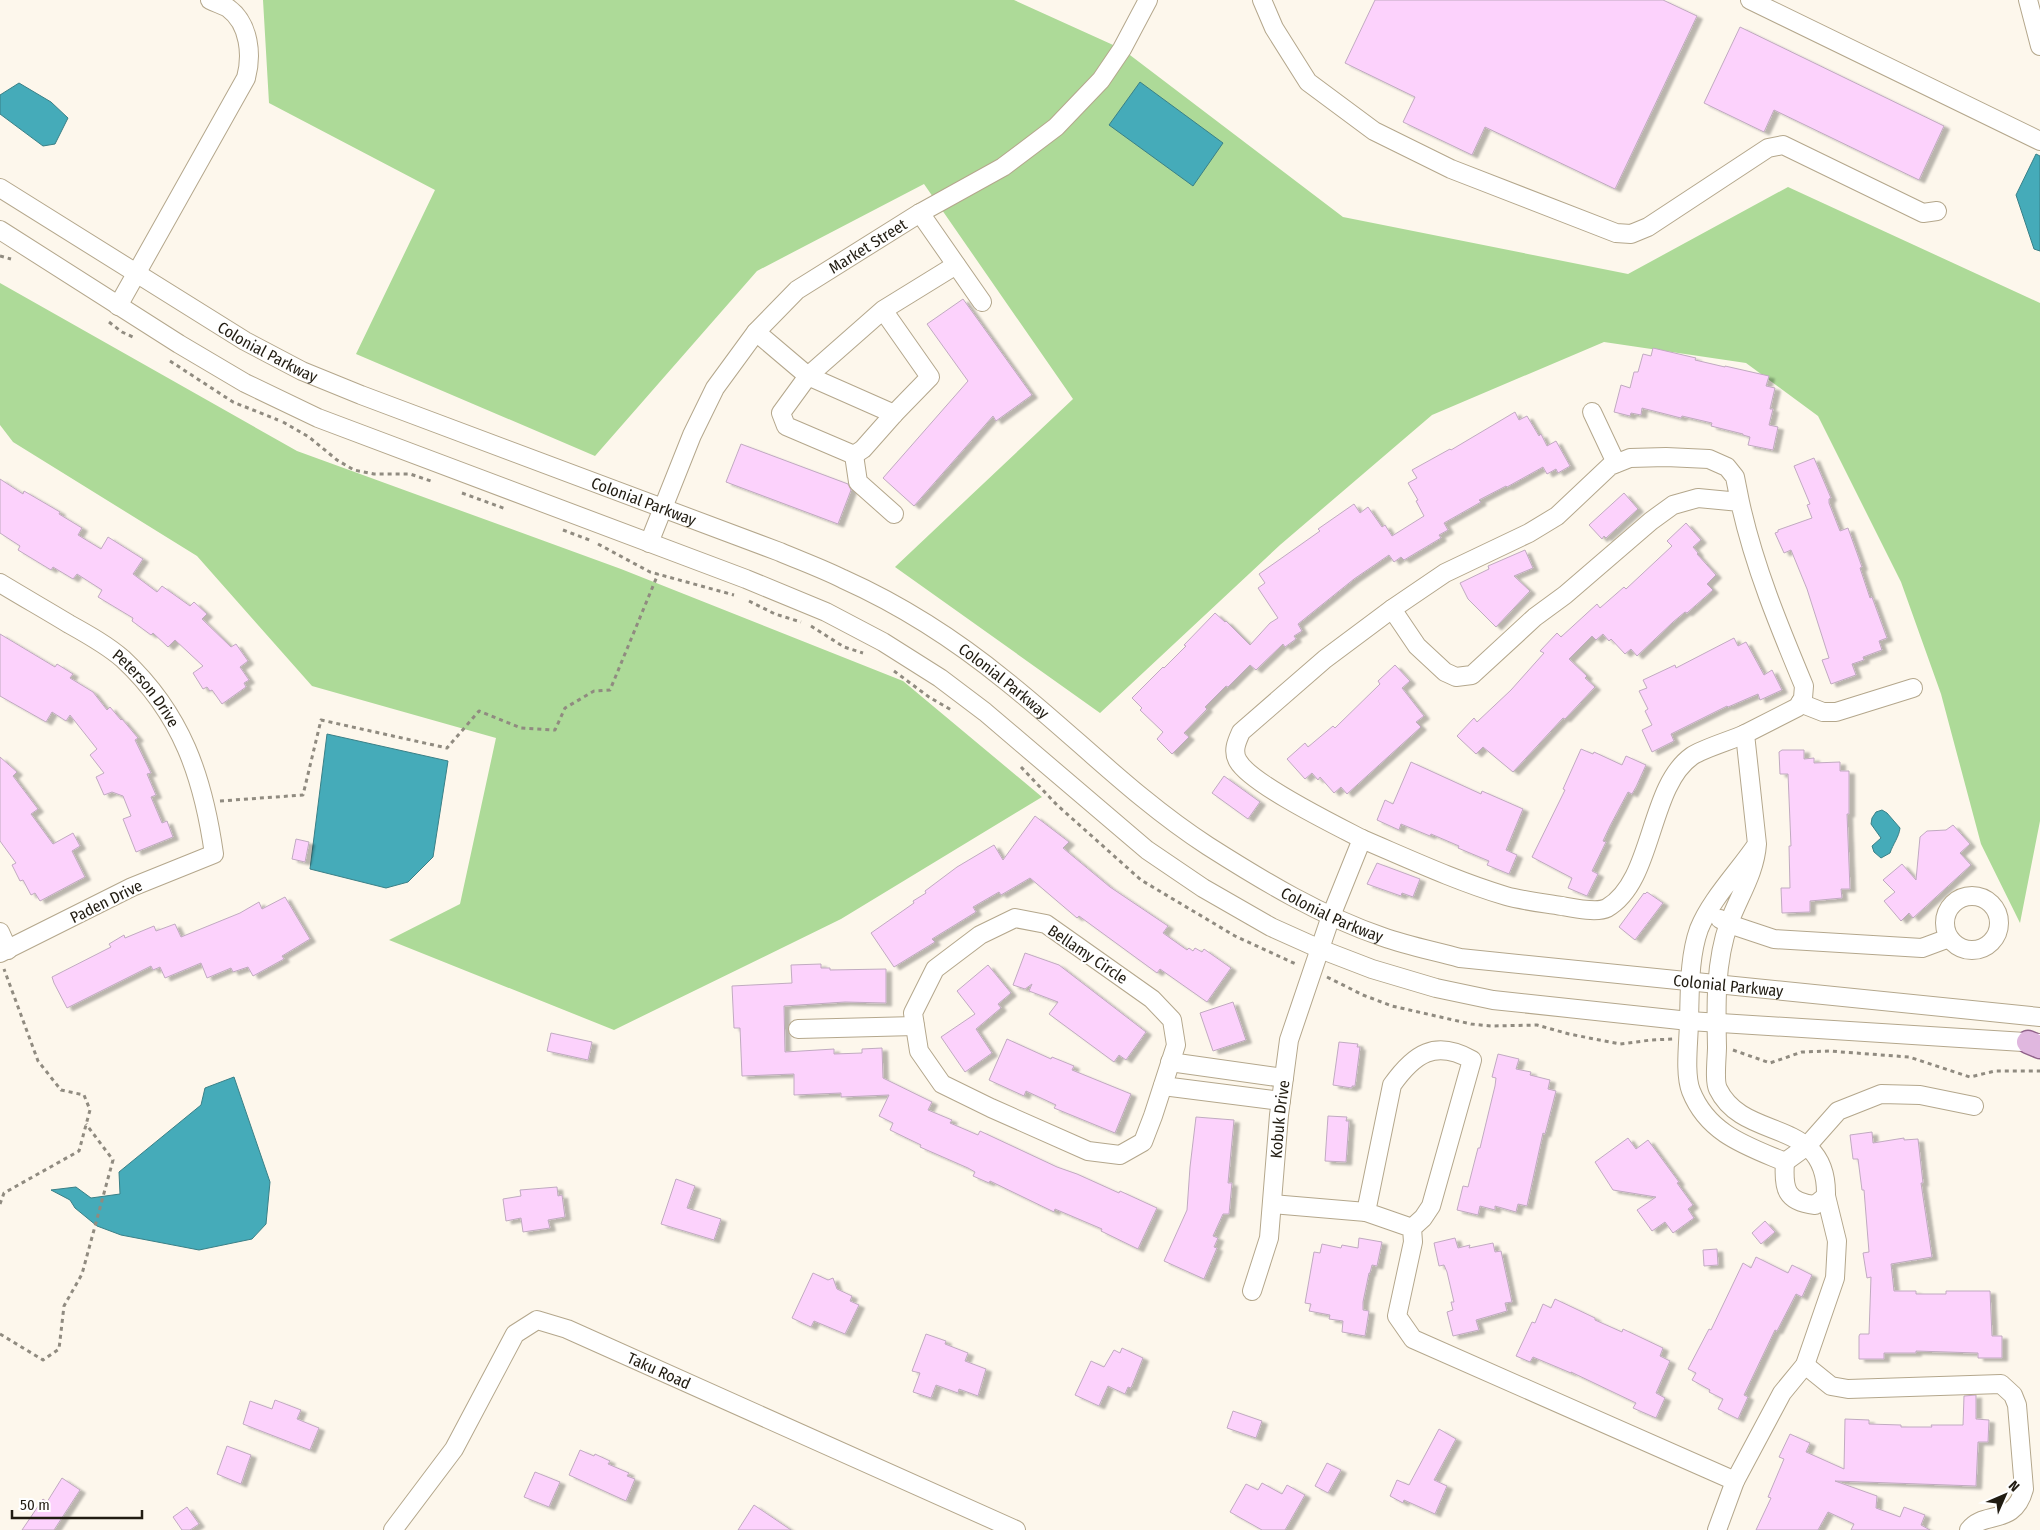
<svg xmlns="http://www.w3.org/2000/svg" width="2040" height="1530" font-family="'Fira Sans Condensed',sans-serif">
<defs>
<filter id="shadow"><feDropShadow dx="5.5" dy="3" stdDeviation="1" flood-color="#0004"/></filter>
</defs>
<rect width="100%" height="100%" fill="#fdf7ec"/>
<!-- green -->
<g fill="#adda98">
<path d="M263,0H1014L1122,49L1343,217L1628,274L1788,187L2040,303V821L2020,923L1981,844L1941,694L1901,582L1818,416L1746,363L1604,342L1432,415L1280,545L1100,713L895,567L1073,399L924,184L757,271L595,456L356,354L435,190L269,103Z"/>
<path d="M0,283L297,451L621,569L903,681L1042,797L841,919L614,1030L389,940L460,904L496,738L312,686L197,556L13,442L0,425Z"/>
</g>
<!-- water -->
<g fill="#45abb9" stroke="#3a8087">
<path d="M1140,82L1223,143L1193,186L1109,125Z"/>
<path d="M19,83L51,102L68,118L55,144L43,146L0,114V95Z"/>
<path d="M2036,154L2040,156V251L2034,249L2016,195Z"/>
<path d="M327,734L448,761L433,857L408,882L386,888L310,869Z"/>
<path d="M1882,810L1887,813L1900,828C1899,837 1893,844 1890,853L1881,858L1874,852L1872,846L1881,838L1871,824L1872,818L1876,812Z"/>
<path d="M234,1077L270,1182L266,1224L252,1239L199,1250L121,1235L97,1226L75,1208L70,1200L51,1190L76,1187L91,1198L120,1194L119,1172L201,1105L205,1088Z"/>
</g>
<!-- building -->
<g fill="#fcd2fc" stroke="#c0aac0" filter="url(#shadow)">
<path d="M1375,0H1663L1697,16L1615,189L1485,127L1472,155L1403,122L1415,97L1345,63Z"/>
<path d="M1740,27L1944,126L1919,180L1774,110L1764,132L1704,103Z"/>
<path d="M963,299L1032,395L996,421L993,416L914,506L883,478L968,381L927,324Z"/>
<path d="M1653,348L1696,358L1695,360L1725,367V366L1769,376L1766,386L1775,388L1770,409H1773L1769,425L1778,427L1773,450L1748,445L1750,437L1743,435V434L1711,426L1712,423L1682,416L1681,418L1642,408L1641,415L1631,413L1630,416L1614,412L1621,385L1630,388L1634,372H1638L1643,354L1651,356Z"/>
<path d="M1515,412L1519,420L1527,416L1539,436L1541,434L1547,446L1556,441L1570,466L1558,473L1556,469L1547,474L1543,467L1507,487L1506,486L1479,500L1481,502L1444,523L1448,530L1439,535L1441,538L1404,560L1401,557L1394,562L1389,555L1354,579L1298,624L1302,631L1294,636L1296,639L1285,647L1283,644L1256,670L1250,665L1228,687L1226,686L1205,707L1207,709L1184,733L1189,737L1172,754L1157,739L1163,732L1140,710L1142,708L1132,698L1163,667L1164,668L1186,646L1184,645L1215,613L1225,622L1226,621L1250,645L1270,623L1278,618L1258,588L1265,583L1259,574L1320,531L1318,529L1354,504L1360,513L1368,507L1382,527L1385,525L1392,536L1424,516L1416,501L1418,500L1408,483L1417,478L1412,470L1450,449L1451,450Z"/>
<path d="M741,444L848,484L851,490L838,524L726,482Z"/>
<path d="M1814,458L1831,498L1829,499V503L1840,531L1848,528L1862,567L1860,568L1870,598L1872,597L1887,638L1879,641L1882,650L1863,657L1864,660L1852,664L1856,675L1831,684L1822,660L1829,658L1807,589L1791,550L1784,553L1775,533L1778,532V530L1812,518L1807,505L1810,504L1794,466Z"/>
<path d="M0,479L23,494L24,491L60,512L59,514L82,528L78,535L101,549L108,537L143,559L133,574L157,592L162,586L190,606L194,602L207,614L202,619L231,647L236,644L248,661L240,667L249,680L244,683L246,687L222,704L212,690L210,691L207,687L203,689L193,673L203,666L175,640L168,647L153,633L151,635L132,621L133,618L98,597L102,590L77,574L73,579L53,567L51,570L18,550L20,546L0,533Z"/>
<path d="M1624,493L1638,509L1606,538L1604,536L1602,539L1589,525Z"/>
<path d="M1686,523L1701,540L1693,547L1698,553L1697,554L1716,575L1707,584L1713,590L1687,613L1685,612L1673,622L1637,656L1631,649L1625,654L1611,639L1609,641L1603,634L1596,640L1592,636L1569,659L1587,676L1585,678L1595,687L1565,719L1563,718L1513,772L1483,747L1476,754L1459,738L1457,736L1474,718L1477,722L1511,690L1544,653L1540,651L1557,633L1561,637L1597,604L1600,608L1624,587L1626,589L1672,546L1667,541Z"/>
<path d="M1525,550L1533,568L1514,576L1530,591L1496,627L1468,599L1460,583L1489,569L1488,566Z"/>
<path d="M0,634L55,667L57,664L73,674L70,678L93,692L107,710L110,707L121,720L122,719L138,738L135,740L151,773L147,774L156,795L151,797L162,823L167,821L173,837L136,852L123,819L131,816L123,796L112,792L104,795L96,777L104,773L90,755L97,749L70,715L66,721L52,712L46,722L0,696Z"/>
<path d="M1734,638L1738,646L1746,642L1764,675L1772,670L1782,690L1760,700L1758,694L1728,707L1727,706L1671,734L1674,741L1652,752L1642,730L1652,725L1645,711L1648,709L1639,691L1647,688L1643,680L1675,665L1676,668Z"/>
<path d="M1395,665L1410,681L1402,688L1424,716L1416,722L1421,727L1347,794L1341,787L1334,793L1320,777L1318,780L1312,773L1305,779L1287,759L1305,743L1308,747L1333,726L1335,728L1380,684L1378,681Z"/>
<path d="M1581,749L1593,754L1594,752L1622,765L1626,756L1646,765L1636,787L1632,794L1628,792L1610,826L1603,841L1606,842L1592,871L1598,874L1587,896L1568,888L1572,878L1532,857L1565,790L1563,789Z"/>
<path d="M1782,750H1804V759L1814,758V763L1840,762V771H1849V814H1847L1850,889H1841L1842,898L1810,901V912L1782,913L1781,888H1790L1789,846H1791L1788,774H1780L1779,752Z"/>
<path d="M0,757L17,772L13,776L38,809L31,814L53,844L73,833L80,846L72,851L85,877L40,901L35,893L31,895L23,880L20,881L12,865L16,863L0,841Z"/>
<path d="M1411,762L1481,794L1482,791L1523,809L1506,850L1517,855L1509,874L1487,865L1489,861L1458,848L1459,846L1431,834L1430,836L1401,824L1399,830L1377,820L1385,800L1393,804Z"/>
<path d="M1224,776L1260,802L1248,819L1212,793Z"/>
<path d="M1035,816L1069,842L1063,848L1110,887L1168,926L1163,933L1187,950L1189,948L1193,951L1195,948L1202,952L1204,949L1231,968L1207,1002L1160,969L1157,973L1079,916L1077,918L1030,878L1001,895L999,892L973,907L976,912L932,939L935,942L894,967L871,933L914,903L913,901L926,893L925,891L957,867L994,845L1003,860Z"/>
<path d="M1953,825L1970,844L1960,853L1971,865L1913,918L1909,913L1901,921L1884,901L1895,892L1883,880L1902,864L1916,880L1920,837L1927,831L1946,830Z"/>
<path d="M296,839L309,842L305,862L292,859Z"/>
<path d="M1377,863L1420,879L1413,897L1402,893L1401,896L1367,884Z"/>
<path d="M1647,892L1663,903L1635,940L1619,927L1644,893L1645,894Z"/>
<path d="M285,897L310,939L282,956L284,959L253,976L248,967L233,972L231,968L207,978L201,963L165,978L160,967L153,970L151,966L67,1008L54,983L52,977L111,947L109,944L124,935L125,938L154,926L156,931L175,924L181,937L240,913L259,902L262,909Z"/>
<path d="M1025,953L1059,965L1146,1032L1126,1060L1119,1055L1114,1062L1049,1014L1058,1002L1029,991L1032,984L1025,989L1013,985Z"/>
<path d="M821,964V968H830V970L886,969V1003L845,1002L784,1006L785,1052L834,1049V1054L862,1053V1049L882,1048L883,1078L932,1102L928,1110L952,1120L950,1123L978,1135L980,1131L1057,1167L1077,1174L1119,1193L1120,1191L1157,1208L1138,1249L1101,1231L1102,1229L1055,1209L1054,1212L990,1181L989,1183L973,1176L975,1172L968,1168L920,1147L921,1145L890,1130L893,1123L879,1116L889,1095L841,1097V1093L794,1095V1074L742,1076L740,1028H734L732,986L792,983L791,965Z"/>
<path d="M988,965L1011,993L998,1004L1001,1008L976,1029L992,1053L965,1072L941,1037L975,1014L957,991Z"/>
<path d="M1233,1002L1246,1040L1213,1051L1200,1013Z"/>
<path d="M551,1033L592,1042L588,1060L547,1051Z"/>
<path d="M1007,1039L1051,1059L1052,1057L1074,1066L1072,1070L1131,1094L1115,1133L1054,1108L1056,1105L1026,1091L1024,1096L989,1080Z"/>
<path d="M1339,1042L1358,1044L1357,1047H1360L1355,1086H1352V1088L1333,1085Z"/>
<path d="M1498,1054L1519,1059L1516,1069L1531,1072L1530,1075L1550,1080L1548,1089L1556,1091L1545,1134L1543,1133L1527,1206L1518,1204L1516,1212L1495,1206V1210L1480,1206L1478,1215L1457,1210L1463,1186L1468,1187L1478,1148H1480L1495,1086L1496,1078L1492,1077Z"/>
<path d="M1328,1116L1347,1117L1346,1121H1349L1346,1162L1325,1161Z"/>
<path d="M1196,1117L1234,1120L1228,1183H1232L1229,1214H1223L1213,1236L1218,1238L1214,1247L1217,1248L1204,1279L1164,1261L1187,1210L1190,1167Z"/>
<path d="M1872,1132L1873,1143L1904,1138V1140L1918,1139L1923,1183H1921L1932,1257L1891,1264L1894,1291H1916V1294H1946V1291H1990L1992,1336H2002V1358H1978V1353L1916,1351V1353H1884V1359H1859V1336L1860,1334H1869L1871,1277L1867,1278L1863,1253L1869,1252L1864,1190H1862L1858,1159H1853L1850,1135Z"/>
<path d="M1628,1138L1636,1149L1648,1140L1679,1182L1677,1183L1693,1205L1688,1209L1694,1218L1673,1233L1665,1222L1652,1231L1637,1210L1656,1197L1613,1190L1595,1162Z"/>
<path d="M676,1179L695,1186L687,1208L721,1219L714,1240L661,1224Z"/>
<path d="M557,1187L558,1196L562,1195L565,1217L548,1220L550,1228L523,1232L521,1218L506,1221L503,1199L521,1196L520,1190Z"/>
<path d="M1765,1221L1775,1232L1761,1244L1752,1233Z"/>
<path d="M1359,1238L1382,1242L1377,1266L1372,1265L1370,1273H1369L1363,1302V1310L1369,1311L1365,1336L1342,1332L1343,1321L1329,1319L1330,1315L1309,1311L1311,1304L1305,1303L1314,1252L1320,1253L1322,1244L1341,1248L1342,1245L1358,1248Z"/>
<path d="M1455,1238L1458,1248L1470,1245L1469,1248L1493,1243L1495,1252L1501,1251L1512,1302L1505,1303L1507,1311L1476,1320L1479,1330L1453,1336L1447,1312L1453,1310L1451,1302H1454L1447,1272L1444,1265L1439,1266L1434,1243Z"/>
<path d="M1717,1249L1718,1265L1704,1266L1703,1250Z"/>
<path d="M1756,1257L1788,1273L1792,1265L1812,1275L1802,1297L1796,1294L1777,1331L1775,1330L1744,1395L1748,1397L1738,1419L1718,1409L1723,1399L1709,1392L1710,1390L1692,1380L1696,1373L1688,1369L1709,1329L1711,1330L1743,1263L1751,1268Z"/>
<path d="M813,1273L828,1280L833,1278L837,1289L852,1296L850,1301L859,1305L845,1334L814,1321L811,1327L792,1318Z"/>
<path d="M1555,1299L1595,1318V1320L1622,1332L1623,1329L1663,1348L1660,1356L1670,1361L1656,1393L1665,1398L1656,1418L1633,1408L1636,1403L1571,1372V1373L1533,1357L1530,1362L1516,1356L1532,1322L1535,1323L1543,1304L1551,1308Z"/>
<path d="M926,1334L946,1341L945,1344L968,1353L965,1361L986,1369L978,1396L959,1389L958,1393L936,1385L931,1398L913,1392L920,1373L912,1371Z"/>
<path d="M1122,1348L1143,1358L1131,1388L1128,1387L1125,1394L1108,1386L1099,1406L1075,1395L1091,1361L1104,1367L1114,1350L1120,1353Z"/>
<path d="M1976,1395V1419L1989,1420L1988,1442H1978L1976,1486L1835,1481L1877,1496L1876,1508L1900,1517L1904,1507L1925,1515L1921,1525L1930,1530H1851L1854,1524L1828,1512L1818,1530H1756L1771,1498L1768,1497L1784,1459L1779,1457L1790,1434L1810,1443L1806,1452L1844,1469L1845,1419L1869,1420V1424L1901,1425V1427H1932L1931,1425H1963L1964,1396Z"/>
<path d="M275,1400L301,1410L297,1419L319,1428L310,1450L243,1424L250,1401L272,1409Z"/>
<path d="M1233,1411L1262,1421L1256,1438L1227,1428Z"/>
<path d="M1439,1429L1456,1439L1434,1480L1447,1486L1435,1514L1404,1500L1403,1503L1390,1496L1397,1480L1409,1485Z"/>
<path d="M227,1446L251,1455L241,1484L217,1474Z"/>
<path d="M580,1450L594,1456L595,1454L610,1461L608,1464L629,1473L627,1476L635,1479L626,1501L569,1475Z"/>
<path d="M1327,1463L1341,1470L1328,1493L1315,1486Z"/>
<path d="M535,1472L560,1482L549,1507L524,1497Z"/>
<path d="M62,1478L80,1490L54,1530H22L43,1499L47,1502Z"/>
<path d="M1262,1483L1282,1494L1287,1485L1305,1495L1285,1530H1262L1230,1512L1246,1484L1258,1490Z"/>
<path d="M754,1505L791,1530H738Z"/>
<path d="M187,1507L199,1524L190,1530H182L173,1517Z"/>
</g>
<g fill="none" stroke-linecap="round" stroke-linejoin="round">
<!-- minor casing -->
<g stroke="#b4a78c" stroke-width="20">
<g id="minor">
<path d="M1262,0L1274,28L1308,82L1374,131L1451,169L1616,233L1631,234L1648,227L1768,148L1783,145L1923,213L1937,211"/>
<path d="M1750,0L2040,141"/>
<path d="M2028,0L2040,46"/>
<path id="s1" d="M0,188L245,341L302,371L361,395L780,552C801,561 823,569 843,579C901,605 957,641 1006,681C1074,735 1135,799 1208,846C1263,881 1321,916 1383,937C1408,946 1435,951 1460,958L2040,1017"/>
<path d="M920,213L982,302"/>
<path d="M0,230L179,344L245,383L318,418L746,579L826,612L883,642L940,678L985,712L1147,850L1203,888L1271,927L1320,949L1372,969L1436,988L1493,1000L1689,1021L2040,1043"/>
<path d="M118,306L246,78C252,56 250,24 228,8C223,5 216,3 210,0"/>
<path d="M883,310L930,377L894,414L863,449L854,455L786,426L781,413L808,376L883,310L956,265"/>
<path d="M756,332L808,376L894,414"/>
<path d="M1592,412L1616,463"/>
<path d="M854,455L858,482L894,514"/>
<path d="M1740,502L1735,477L1727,467L1709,459L1666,457L1630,458L1610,466L1557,516L1529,533L1445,573L1392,609L1417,646L1445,672L1456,677L1472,675L1535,617L1565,595L1651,521L1673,505L1698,498L1740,502C1754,566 1779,626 1804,686L1803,698L1798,707L1745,734L1757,844C1755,873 1739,896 1729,923C1715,962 1716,1006 1717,1047C1717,1057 1714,1081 1718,1089C1744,1143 1828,1116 1826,1196L1815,1205C1786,1202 1783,1189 1785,1162C1747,1146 1708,1134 1691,1091C1684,1073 1689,1040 1689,1020C1690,990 1689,957 1699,929C1711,899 1739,871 1757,844"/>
<path id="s2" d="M649,543L692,435L715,388L756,332L797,290L920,213L1003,167L1056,127L1101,80L1122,49L1148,0"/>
<path id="s3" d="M0,583C23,597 46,610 69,624C87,634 107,645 123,659C182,714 203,777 214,854L132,887L0,953"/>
<path d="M1800,703L1823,712H1836L1913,688"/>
<path d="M1362,839C1409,859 1456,881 1506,896C1524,901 1544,903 1562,906C1573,908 1597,913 1607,908C1654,881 1648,787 1692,756C1702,749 1732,740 1745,734"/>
<circle cx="1972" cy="923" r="27"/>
<path d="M1015,918L1046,924L1152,999L1172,1020L1176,1045L1153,1116L1143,1142L1120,1155L1088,1151L991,1108L942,1084L919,1051L913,1013L935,969L980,935Z"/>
<path d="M1720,919L1729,924L1774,939L1922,948L1949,938"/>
<path d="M0,932L8,950"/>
<path d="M798,1029L915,1026"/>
<path d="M1170,1062L1284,1078"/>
<path d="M1163,1086L1281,1101"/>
<path d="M1785,1162L1807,1146L1838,1111L1881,1094L1920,1095L1974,1106"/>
<path d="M1272,1204L1366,1212"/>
<path d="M1412,1228L1366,1212L1392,1085C1414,1054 1435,1039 1472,1060L1431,1206L1423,1218L1412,1228L1413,1242L1397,1316L1413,1339L1735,1481"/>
<path id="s4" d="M1252,1291L1269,1238L1279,1115L1289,1040L1331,916L1362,839C1335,825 1251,784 1238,761C1232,751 1237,741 1241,732L1325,659L1392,609"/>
<path d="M1805,1365L1831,1386L1848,1389L2001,1384L2013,1395L2017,1405L2024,1489C2014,1527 1984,1510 1969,1530"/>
<path id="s5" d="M393,1530L454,1449L515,1334L537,1320L567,1329L1016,1530"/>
<path d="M1717,1530L1735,1481L1782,1393L1805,1365L1835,1278L1837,1241L1826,1196"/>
</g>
</g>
<!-- major casing -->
<g stroke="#90628a" stroke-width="25">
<path id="major" d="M2028,1042L2040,1047"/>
</g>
<!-- path -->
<g stroke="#908b80" stroke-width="3" stroke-dasharray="4 4" stroke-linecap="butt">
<path d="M0,256L11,259"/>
<path d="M109,322L122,332L135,338"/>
<path d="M170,361L233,402L278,420"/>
<path d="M283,422L309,437L337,460L354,470L374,474H410L431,481"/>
<path d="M462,493L506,509"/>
<path d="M563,530L592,541"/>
<path d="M598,544L650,572L734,595"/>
<path d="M749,601L775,614L801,622"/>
<path d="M811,626L844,647L863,653"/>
<path d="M894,671L929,697L953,711"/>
<path d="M1021,767L1057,805L1141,880L1235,936L1298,965"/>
<path d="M220,801L303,795L321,720L447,748L479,711L521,728L555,730L565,708L594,691L610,690L658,574"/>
<path d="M1327,977L1363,995L1392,1006L1471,1024L1491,1026L1537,1025L1569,1034L1620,1044L1651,1040L1673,1039"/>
<path d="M1733,1050L1770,1063L1802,1052L1829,1051L1909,1057L1970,1077L1995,1071H2040"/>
<path d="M0,1204L4,1193L79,1151L90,1110L84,1095L61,1090L38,1061L4,969"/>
<path d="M0,1334L43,1360L59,1349L64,1306L82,1274L113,1160L86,1124"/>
</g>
<!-- minor -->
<use href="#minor" stroke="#fff" stroke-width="18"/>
<!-- major -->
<use href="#major" stroke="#e0b7df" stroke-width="22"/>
</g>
<g text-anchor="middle" stroke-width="4" stroke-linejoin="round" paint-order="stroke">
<!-- street labels -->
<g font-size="16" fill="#211c12" stroke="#fff">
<text dy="6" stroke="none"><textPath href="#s2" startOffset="380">Market Street</textPath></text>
<text dy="6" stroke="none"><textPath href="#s1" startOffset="314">Colonial Parkway</textPath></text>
<text dy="6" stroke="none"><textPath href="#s1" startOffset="719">Colonial Parkway</textPath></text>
<text dy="6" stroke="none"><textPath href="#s1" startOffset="1124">Colonial Parkway</textPath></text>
<text dy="6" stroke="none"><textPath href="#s3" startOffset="182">Peterson Drive</textPath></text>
<text transform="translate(106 901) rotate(-26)" y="6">Paden Drive</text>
<text dy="6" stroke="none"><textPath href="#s1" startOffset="1529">Colonial Parkway</textPath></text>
<text transform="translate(1088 954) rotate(34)" y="6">Bellamy Circle</text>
<text dy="6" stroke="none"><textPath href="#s1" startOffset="1934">Colonial Parkway</textPath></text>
<text dy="6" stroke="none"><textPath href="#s4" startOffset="175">Kobuk Drive</textPath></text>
<text dy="6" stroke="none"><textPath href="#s5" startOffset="390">Taku Road</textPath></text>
</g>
</g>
<!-- north arrow -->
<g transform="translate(2005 1495) rotate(45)" stroke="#ffffff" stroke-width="4" paint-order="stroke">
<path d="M0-4L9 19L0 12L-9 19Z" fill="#211c12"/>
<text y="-8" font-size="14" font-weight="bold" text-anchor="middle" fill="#211c12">N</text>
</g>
<!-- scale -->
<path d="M12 1510v8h130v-8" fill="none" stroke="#211c12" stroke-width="2.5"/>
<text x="20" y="1510" font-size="15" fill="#211c12" stroke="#ffffff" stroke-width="4" paint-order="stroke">50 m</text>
</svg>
